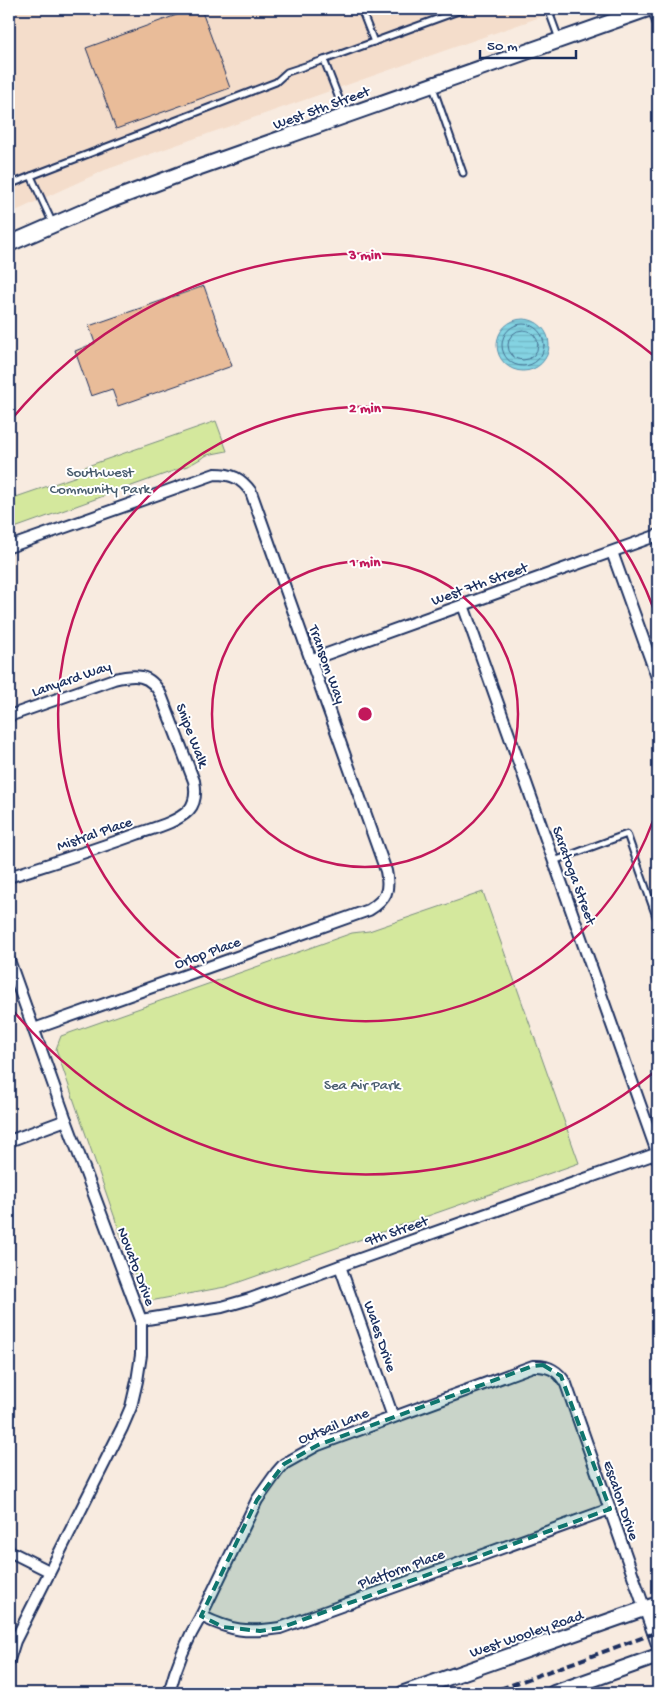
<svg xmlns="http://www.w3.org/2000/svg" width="667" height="1702" font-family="'Gochi Hand',sans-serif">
<defs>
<pattern id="water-rules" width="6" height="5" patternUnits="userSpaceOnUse" patternTransform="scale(1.25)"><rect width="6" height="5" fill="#84d3e2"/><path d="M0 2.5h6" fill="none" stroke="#71b5c4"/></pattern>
</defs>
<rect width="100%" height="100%" fill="#f8ebe0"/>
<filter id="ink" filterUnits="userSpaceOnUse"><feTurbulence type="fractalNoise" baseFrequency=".02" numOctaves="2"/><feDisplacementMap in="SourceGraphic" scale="10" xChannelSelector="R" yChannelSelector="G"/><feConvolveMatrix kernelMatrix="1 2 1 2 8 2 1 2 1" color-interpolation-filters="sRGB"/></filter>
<g filter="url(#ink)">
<!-- built -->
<path fill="#f4ddcb" d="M9,9H563L105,170L9,214Z"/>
<!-- park -->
<g fill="#d4e89d" stroke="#788c7e">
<path d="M216,421L227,451L207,455L190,465L9,530V490L12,489L16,497L77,476L76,470Z"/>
<path d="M483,892L579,1163L225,1287L150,1301L141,1293L56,1049L61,1036L352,933L369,931Z"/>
</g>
<!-- water -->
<circle fill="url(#water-rules)" stroke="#5a91ad" cx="523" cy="345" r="26"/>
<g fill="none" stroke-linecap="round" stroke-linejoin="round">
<!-- shore -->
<g stroke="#457193" stroke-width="1">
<circle cx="523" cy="345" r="21"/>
<circle cx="523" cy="345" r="15"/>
</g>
</g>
<!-- building -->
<g fill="#e9bc99" stroke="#1b2f5e">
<path d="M193,9H201L230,88L116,129L86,48Z"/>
<path d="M204,286L232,366L118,406L112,389L91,396L75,351L95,343L89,326Z"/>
</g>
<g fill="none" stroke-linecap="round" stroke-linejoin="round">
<!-- service casing -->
<g stroke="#1b2f5e" stroke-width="9">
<g id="service">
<path d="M361,9L374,42"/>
<path d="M548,9L559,39"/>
<path d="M651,9L658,29"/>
<path d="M433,87L463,173"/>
<path d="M345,114L324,60L464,9"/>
<path d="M9,185L31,176"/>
<path d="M53,224L31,176L276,82L287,72L324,60"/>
<path d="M554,861L627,834L658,922"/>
</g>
</g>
<!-- minor casing -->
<g stroke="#1b2f5e" stroke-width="14">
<g id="minor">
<path d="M9,547L215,474C232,474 241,478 251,492L386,871C390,890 387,899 369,910L34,1029"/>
<path d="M612,552L658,680"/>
<path d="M463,605L658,1155"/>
<path d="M310,660L658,535"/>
<path d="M9,716L114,679C135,674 150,673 161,695L194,781C196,791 196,802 189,810C176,823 154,828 137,834C94,850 52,863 9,877"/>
<path d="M9,960L66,1120L141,1320V1355L137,1381L131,1407L122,1428L15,1641L9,1660"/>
<path d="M9,1141L66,1120"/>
<path d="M340,1266L393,1417"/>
<path d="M141,1320L222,1307L250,1299L340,1266L658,1153"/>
<path d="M9,1551L49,1571"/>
<path d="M201,1616C232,1631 246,1633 280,1628L610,1509"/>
<path d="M169,1693C176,1666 186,1641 201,1616L257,1500L277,1472L284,1464L318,1445L533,1366C548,1365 558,1370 566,1384L658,1647"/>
</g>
</g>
<!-- secondary casing -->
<g stroke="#1b2f5e" stroke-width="18">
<g id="secondary">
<path d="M9,244L101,204L183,173L648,9"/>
<path d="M404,1693L658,1604"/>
<path d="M554,1693L658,1656"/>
</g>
</g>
<!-- service -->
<use href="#service" stroke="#fff" stroke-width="5"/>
<!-- minor -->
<use href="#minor" stroke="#fff" stroke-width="10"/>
<!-- secondary -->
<use href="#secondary" stroke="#fff" stroke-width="14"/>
<!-- rail -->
<path stroke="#1b2f5e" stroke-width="4" stroke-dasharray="8 4" stroke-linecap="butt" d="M489,1693L658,1632"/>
</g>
</g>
<!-- marked area -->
<path fill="#0f766e" fill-opacity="0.2" stroke="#0f766e" stroke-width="4" stroke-dasharray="10 6" stroke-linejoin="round" d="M543,1365L561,1376L610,1509L280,1628L260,1631L223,1627L201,1616L257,1500L284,1464L318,1445L533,1366Z"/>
<!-- distance rings -->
<g fill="none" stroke="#c2185b" stroke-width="2.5">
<circle cx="365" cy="714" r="153"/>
<path d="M658 806A307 307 0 1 1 658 622"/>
<path d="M658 1069A460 460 0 0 1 10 1007M10 421A460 460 0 0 1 658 359"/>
</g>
<g text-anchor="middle" stroke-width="4" stroke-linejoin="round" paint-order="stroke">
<!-- street labels -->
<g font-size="15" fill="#1b2f5e" stroke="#fff">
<text transform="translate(321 107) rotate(-20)" y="5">West 5th Street</text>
<text transform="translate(479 583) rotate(-20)" y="5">West 7th Street</text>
<text transform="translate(328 664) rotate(70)" y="5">Transom Way</text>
<text transform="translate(71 678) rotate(-19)" y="5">Lanyard Way</text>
<text transform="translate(193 735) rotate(69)" y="5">Snipe Walk</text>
<text transform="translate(94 833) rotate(-19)" y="5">Mistral Place</text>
<text transform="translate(575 875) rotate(70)" y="5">Saratoga Street</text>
<text transform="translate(207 952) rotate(-20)" y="5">Orlop Place</text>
<text transform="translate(396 1230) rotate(-19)" y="5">9th Street</text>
<text transform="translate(137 1266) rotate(69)" y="5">Novato Drive</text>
<text transform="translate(381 1336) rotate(71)" y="5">Wales Drive</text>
<text transform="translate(333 1425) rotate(-22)" y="5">Outsail Lane</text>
<text transform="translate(622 1500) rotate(71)" y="5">Escalon Drive</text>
<text transform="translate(401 1568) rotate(-20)" y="5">Platform Place</text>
<text transform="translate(526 1633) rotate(-19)" y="5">West Wooley Road</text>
</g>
<!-- park labels -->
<g font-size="15" fill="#495d6e" stroke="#fff">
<text x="100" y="476">Southwest<tspan x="100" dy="17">Community Park</tspan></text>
<text x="362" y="1089">Sea Air Park</text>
</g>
</g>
<circle cx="365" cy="714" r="8" fill="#c2185b" stroke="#fff" stroke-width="2.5"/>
<g font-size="15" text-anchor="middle" font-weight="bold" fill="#c2185b" stroke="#fff" stroke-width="4" stroke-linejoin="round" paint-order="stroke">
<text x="365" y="259">3 min</text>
<text x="365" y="412">2 min</text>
<text x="365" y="566">1 min</text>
</g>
<!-- margin -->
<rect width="667" height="1702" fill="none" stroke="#fff" stroke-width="30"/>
<rect x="15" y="15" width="637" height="1672" fill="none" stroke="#1b2f5e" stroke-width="2" filter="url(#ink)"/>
<!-- scale -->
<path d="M480 50v8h96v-8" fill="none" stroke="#1b2f5e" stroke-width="2.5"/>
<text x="487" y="50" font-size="15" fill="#1b2f5e" stroke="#ffffff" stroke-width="4" paint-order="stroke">50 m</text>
</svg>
